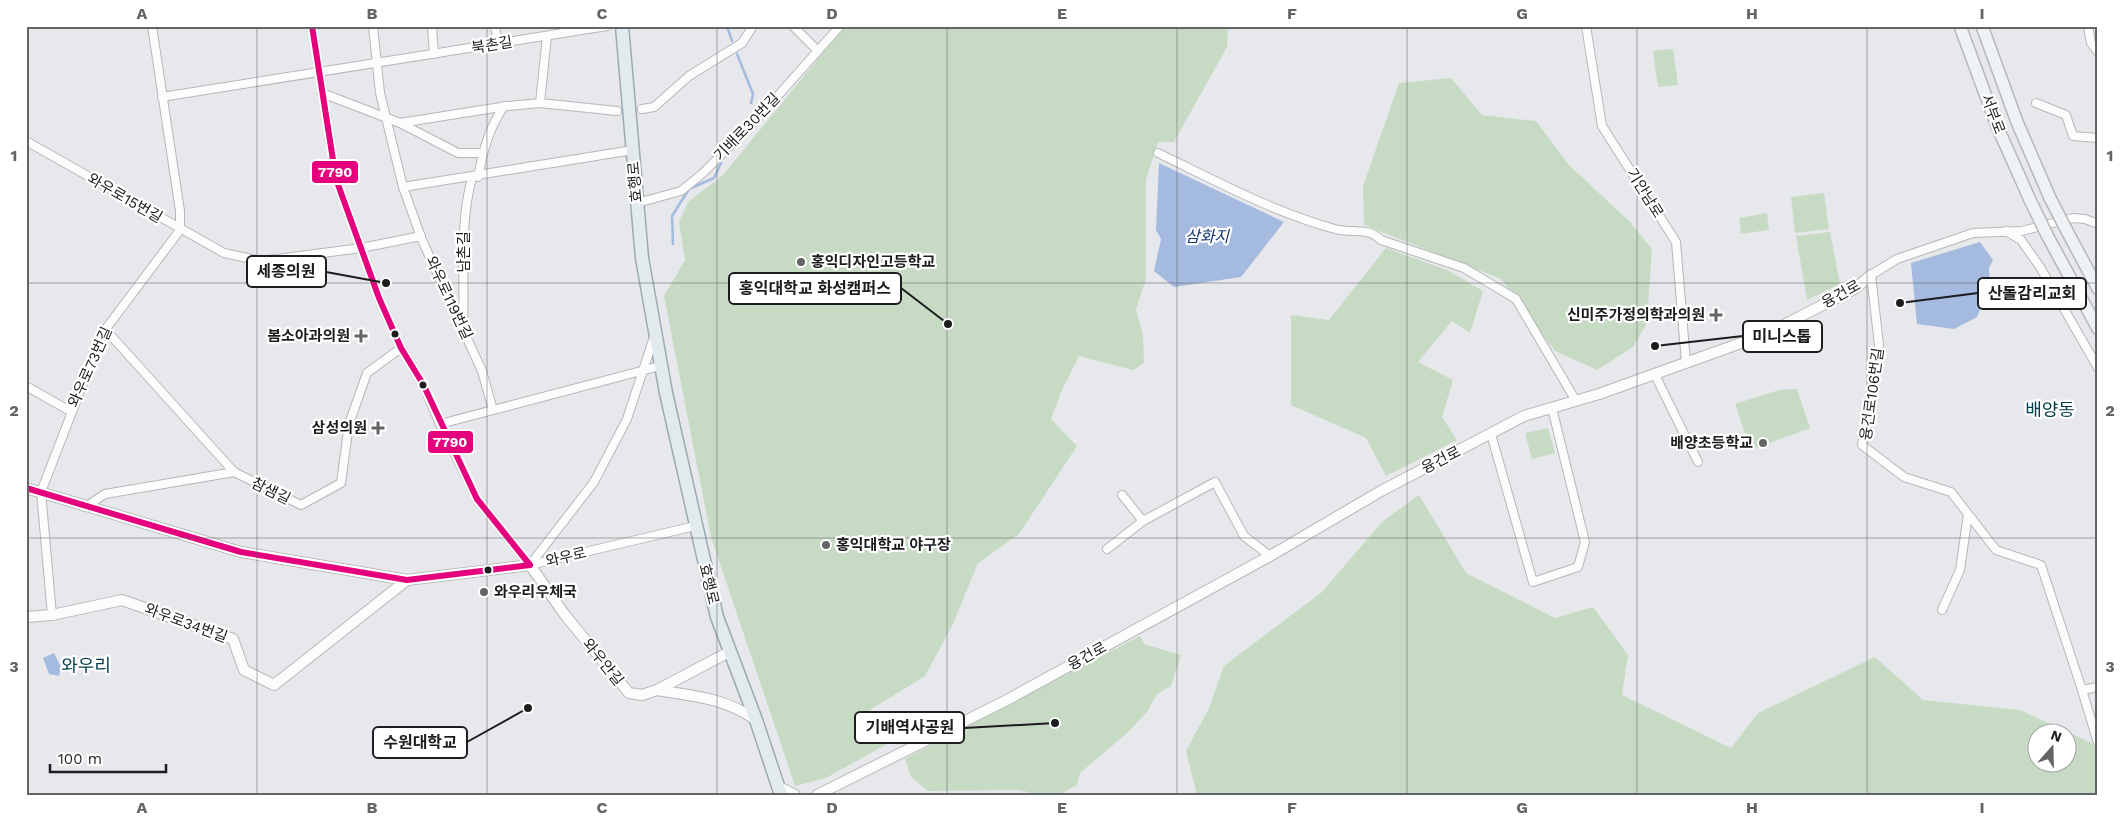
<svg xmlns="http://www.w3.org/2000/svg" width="2124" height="821" font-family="'Work Sans','Noto Sans KR',sans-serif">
<rect width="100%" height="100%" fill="#e7e8eb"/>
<!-- green -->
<g fill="#c7dbc4" fill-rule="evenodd">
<path d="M845,26H1228L1227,47L1174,142H1158L1146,180V279L1136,309L1143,336L1144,363L1133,370L1079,356L1062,390L1051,419L1077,446L1019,534L978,563L953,624L925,676L870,710L896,739L826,778L795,786L711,537L664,296L685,260L679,222L688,202L723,175Z"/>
<path d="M1673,49L1678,85L1658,87L1653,51Z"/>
<path d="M1451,78L1482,115L1536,121L1568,164L1630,222L1652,249L1647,323L1633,347L1597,370L1555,351L1501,279L1364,225L1363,186L1399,83Z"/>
<path d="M1824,193L1829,229L1795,233L1791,197Z"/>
<path d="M1767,213L1769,230L1741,234L1739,218Z"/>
<path d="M1830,232L1840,284L1807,300L1796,236Z"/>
<path d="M1386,248L1447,270L1483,291L1470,333L1452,321L1418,362L1453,380L1442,417L1457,440L1386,476L1366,438L1291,405V315L1329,320Z"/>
<path d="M1797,389L1810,428L1751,450L1735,404L1779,390Z"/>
<path d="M1548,428L1555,453L1532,459L1525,433Z"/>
<path d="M1419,495L1466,573L1555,618L1593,607L1628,655L1622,695L1731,748L1758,713L1875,657L1923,700L2020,710L2098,746V795H1197L1186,751L1209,708L1224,666L1322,592L1382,522ZM2036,734H2066V764H2036Z"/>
<path d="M1140,636L1144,644L1181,655L1171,686L1157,694L1147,712L1126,734L1080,773L1077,785L1058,795H1041L1019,790L928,791L911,777L905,759Z"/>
</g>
<!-- water -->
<g fill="#a5badf">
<path d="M1159,163L1284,222L1241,277L1174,287L1154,271L1161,239L1156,230Z"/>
<path d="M1980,242L1993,260L1989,268L1990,286L1977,317L1954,329L1917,324L1911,263Z"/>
<path d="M54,653L61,667L59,676L49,674L43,658Z"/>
</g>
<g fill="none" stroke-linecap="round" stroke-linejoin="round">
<!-- stream -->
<g stroke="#a5badf" stroke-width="2.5">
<path d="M727,26L732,41"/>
<path d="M737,54L753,94L751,103"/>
<path d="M673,244L672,216L689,189L714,178L721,163"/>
</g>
<!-- minor casing -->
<g stroke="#b7b7b9" stroke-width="10">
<g id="minor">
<path d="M312,26L336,179L379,298L401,348L423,384L440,424L477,499L530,565"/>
<path d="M373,26L380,93L403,187L633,150"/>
<path d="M432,26L434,54"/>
<path d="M495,26L498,44"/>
<path d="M793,26L818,51"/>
<path d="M1586,26L1602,126L1676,242L1686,363"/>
<path d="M2088,26L2091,43L2098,52"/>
<path d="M322,93L400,123L507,106L540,103L617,111"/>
<path d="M162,97L607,26"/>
<path d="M540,103L547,36"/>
<path d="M2036,103L2066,115L2073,136L2098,138"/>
<path d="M642,109L654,107L689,76L742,43L753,26"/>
<path d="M400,123L458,153H483"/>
<path d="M26,141L224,253L261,261L361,248L421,236"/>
<path d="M1158,153C1216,181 1273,212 1335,229C1353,234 1366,226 1381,240L1464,268L1516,299L1576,401"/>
<path d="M478,177C483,151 489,128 504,106"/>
<path d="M403,187L422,240L482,371L493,410"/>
<path d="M637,203L681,191L703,173L757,119L840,26"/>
<path d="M2098,224L2085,219L2073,218L2022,231L1973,233L1897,259L1871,275L1879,345L1862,445L1904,477L1951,492L1996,550L2041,565L2082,690L2098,687"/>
<path d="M2006,231L2021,240L2040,267L2098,368"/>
<path d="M463,325C465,276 459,225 472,178"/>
<path d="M105,329L234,472L301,505L341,483L349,424L367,373L401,348"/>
<path d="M1655,375L1698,462"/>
<path d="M26,386L70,411"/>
<path d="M440,424L660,366"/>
<path d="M1491,434L1533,582L1578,567L1585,542L1552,408"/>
<path d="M1122,495L1143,521"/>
<path d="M85,507L105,494L234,472"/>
<path d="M1107,549L1143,521L1215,482L1244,536L1270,556"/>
<path d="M530,565L594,482L627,419L654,337"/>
<path d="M530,565L695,526"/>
<path d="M1942,610L1960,570L1968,514"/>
<path d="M52,615L41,492L102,334L180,230V211L152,26"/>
<path d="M2082,690L2098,743"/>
</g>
</g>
<!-- tertiary casing -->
<g stroke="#b7b7b9" stroke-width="12">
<g id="tertiary">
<path d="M26,488L241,552L407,580L530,565L565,615L629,693L642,695L657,690L729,652"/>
<path d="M26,617L52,615L122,600L233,639L244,670L274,685L407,580"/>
<path d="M657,690C693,696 726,698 756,720"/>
<path d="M779,787L795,795"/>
<path d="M817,795L1007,700L1270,556L1381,491L1524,416L1599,394L1766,334L1856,288L1871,275"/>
</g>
</g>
<!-- secondary casing -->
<g stroke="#b7b7b9" stroke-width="14">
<g id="secondary">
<path d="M1960,26L1997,126L2030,200"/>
<path d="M1982,26L2017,122L2050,198"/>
<path d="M2067,231L2098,289"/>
<path d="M2047,235L2098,329"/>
</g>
</g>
<!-- primary casing -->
<g stroke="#9caab3" stroke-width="15">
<path id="primary" d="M622,26L642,258L666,393L717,617L756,720L781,795"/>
</g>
<!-- minor -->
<use href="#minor" stroke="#fbfcfc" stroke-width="8"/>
<!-- tertiary -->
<use href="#tertiary" stroke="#fbfcfc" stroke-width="10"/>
<!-- secondary -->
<use href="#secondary" stroke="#eff2f5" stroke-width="11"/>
<!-- primary -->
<use href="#primary" stroke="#e2eaee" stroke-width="12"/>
<!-- secondary-bridge casing -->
<g stroke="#b7b7b9" stroke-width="14" stroke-linecap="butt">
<g id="secondary-bridge">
<path d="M2050,198L2067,231"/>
<path d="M2030,200L2047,235"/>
</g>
</g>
<!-- secondary-bridge -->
<use href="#secondary-bridge" stroke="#eff2f5" stroke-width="11"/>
<!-- bus-1 casing -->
<g stroke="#fff" stroke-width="10">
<g id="bus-1">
<path d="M312,26L336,179L379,298L401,348L423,384L477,499L530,565"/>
<path d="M26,488L241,552L407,580L530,565"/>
</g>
</g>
<!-- bus-1 -->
<use href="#bus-1" stroke="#e5007d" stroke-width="6"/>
</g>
<!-- grid -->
<path fill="none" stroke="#636466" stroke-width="1" stroke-opacity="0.55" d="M257,26V795M487,26V795M717,26V795M947,26V795M1177,26V795M1407,26V795M1637,26V795M1867,26V795M26,283H2098M26,538H2098"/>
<!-- markers -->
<g fill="#636466" stroke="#fff" stroke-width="2">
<circle cx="801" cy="262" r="5"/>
<path d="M1713.5 307.5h5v5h5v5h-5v5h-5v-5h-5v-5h5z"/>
<path d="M358.5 328.5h5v5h5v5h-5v5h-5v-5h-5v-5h5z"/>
<path d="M375.5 420.5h5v5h5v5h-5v5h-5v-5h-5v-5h5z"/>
<circle cx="1763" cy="443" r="5"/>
<circle cx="826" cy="545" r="5"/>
<circle cx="484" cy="592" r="5"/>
</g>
<g fill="#1c1d1e" stroke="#fff" stroke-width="2">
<circle cx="395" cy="334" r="4.5"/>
<circle cx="423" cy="385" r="4.5"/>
<circle cx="488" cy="570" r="4.5"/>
</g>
<g text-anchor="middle" stroke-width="4.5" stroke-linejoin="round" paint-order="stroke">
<!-- street labels -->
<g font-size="15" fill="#1c1d1e" stroke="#fff">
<text transform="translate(492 45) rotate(-9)" y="5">북촌길</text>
<text transform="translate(1993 114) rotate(69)" y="5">서부로</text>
<text transform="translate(747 127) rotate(-46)" y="5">기배로30번길</text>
<text transform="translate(635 182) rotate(-95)" y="5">효행로</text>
<text transform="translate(1645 193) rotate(58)" y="5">기안남로</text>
<text transform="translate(125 198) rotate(30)" y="5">와우로15번길</text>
<text transform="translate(464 252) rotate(-90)" y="5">남촌길</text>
<text transform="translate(1841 294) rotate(-29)" y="5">융건로</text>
<text transform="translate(449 298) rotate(65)" y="5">와우로119번길</text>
<text transform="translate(90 367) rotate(-66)" y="5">와우로73번길</text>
<text transform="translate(1872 394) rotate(-82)" y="5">융건로106번길</text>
<text transform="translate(1441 460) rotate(-27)" y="5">융건로</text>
<text transform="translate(271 491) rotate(26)" y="5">참샘길</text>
<text transform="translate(566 557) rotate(-13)" y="5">와우로</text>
<text transform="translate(709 584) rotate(76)" y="5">효행로</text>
<text transform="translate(186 623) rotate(20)" y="5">와우로34번길</text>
<text transform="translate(1087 656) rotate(-29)" y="5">융건로</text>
<text transform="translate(603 662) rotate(51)" y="5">와우안길</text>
</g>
<!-- poi labels -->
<g font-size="15" font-weight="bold" fill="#1c1d1e" stroke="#fff" text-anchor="end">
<text x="811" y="267" text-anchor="start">홍익디자인고등학교</text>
<text x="1705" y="320">신미주가정의학과의원</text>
<text x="350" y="341">봄소아과의원</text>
<text x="367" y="433">삼성의원</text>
<text x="1753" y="448">배양초등학교</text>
<text x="836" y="550" text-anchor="start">홍익대학교 야구장</text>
<text x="494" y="597" text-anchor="start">와우리우체국</text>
</g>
<!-- water labels -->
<g font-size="16" font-style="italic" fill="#153673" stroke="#fff">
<text x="1207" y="242">삼화지</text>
</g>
<!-- quarter labels -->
<g font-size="18" fill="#033d4c" stroke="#fff">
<text x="2050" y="416">배양동</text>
<text x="86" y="672">와우리</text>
</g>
</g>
<!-- callouts -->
<path fill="none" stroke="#1c1d1e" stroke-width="2" d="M386 283L326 272M948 324L901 288M1900 303L1978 293M1655 346L1743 336M1055 723L964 728M528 708L467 742"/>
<g fill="#1c1d1e" stroke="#fff" stroke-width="2">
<circle cx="386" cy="283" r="5"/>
<circle cx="948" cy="324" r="5"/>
<circle cx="1900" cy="303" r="5"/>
<circle cx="1655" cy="346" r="5"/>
<circle cx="1055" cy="723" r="5"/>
<circle cx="528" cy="708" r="5"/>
</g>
<g fill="#fff" stroke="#1c1d1e" stroke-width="2">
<rect x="247" y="256" width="79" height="31" rx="5"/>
<rect x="729" y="273" width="172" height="31" rx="5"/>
<rect x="1978" y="278" width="108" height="31" rx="5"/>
<rect x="1743" y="321" width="79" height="31" rx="5"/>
<rect x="855" y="712" width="109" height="31" rx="5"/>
<rect x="373" y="727" width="94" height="31" rx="5"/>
</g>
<g font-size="16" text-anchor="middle" font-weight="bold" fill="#1c1d1e">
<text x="286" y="277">세종의원</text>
<text x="815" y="294">홍익대학교 화성캠퍼스</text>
<text x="2032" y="299">산돌감리교회</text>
<text x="1782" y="342">미니스톱</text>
<text x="910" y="733">기배역사공원</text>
<text x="420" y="748">수원대학교</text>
</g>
<g stroke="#fff" stroke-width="2">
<rect x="311" y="160" width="48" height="24" rx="5" fill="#e5007d"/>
<rect x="427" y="430" width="47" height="24" rx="5" fill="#e5007d"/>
</g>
<g font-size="14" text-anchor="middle" font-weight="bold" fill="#fff">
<text x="335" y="177">7790</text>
<text x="450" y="447">7790</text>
</g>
<!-- border -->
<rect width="2124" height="821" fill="none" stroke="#ffffff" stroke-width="55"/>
<!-- north arrow -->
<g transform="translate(2052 748) rotate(20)"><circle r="24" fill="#ffffff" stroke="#a4a5a5"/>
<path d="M0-4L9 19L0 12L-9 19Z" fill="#636466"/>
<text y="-8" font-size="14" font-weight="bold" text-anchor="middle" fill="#1c1d1e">N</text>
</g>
<!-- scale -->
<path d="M50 764v8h116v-8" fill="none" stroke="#1c1d1e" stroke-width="2.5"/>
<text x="58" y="764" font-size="15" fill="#1c1d1e" stroke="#ffffff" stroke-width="4" paint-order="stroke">100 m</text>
<rect x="28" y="28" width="2068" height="766" fill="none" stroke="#636466" stroke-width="2"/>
<g font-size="16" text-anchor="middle" font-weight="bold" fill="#636466">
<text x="142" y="19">A</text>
<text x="372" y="19">B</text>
<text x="602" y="19">C</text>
<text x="832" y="19">D</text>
<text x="1062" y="19">E</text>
<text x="1292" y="19">F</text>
<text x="1522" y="19">G</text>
<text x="1752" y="19">H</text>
<text x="1982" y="19">I</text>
<text x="14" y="161">1</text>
<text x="2110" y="161">1</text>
<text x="14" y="416">2</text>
<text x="2110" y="416">2</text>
<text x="14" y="672">3</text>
<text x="2110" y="672">3</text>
<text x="142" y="813">A</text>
<text x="372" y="813">B</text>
<text x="602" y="813">C</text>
<text x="832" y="813">D</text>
<text x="1062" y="813">E</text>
<text x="1292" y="813">F</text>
<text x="1522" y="813">G</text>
<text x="1752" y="813">H</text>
<text x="1982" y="813">I</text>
</g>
</svg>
